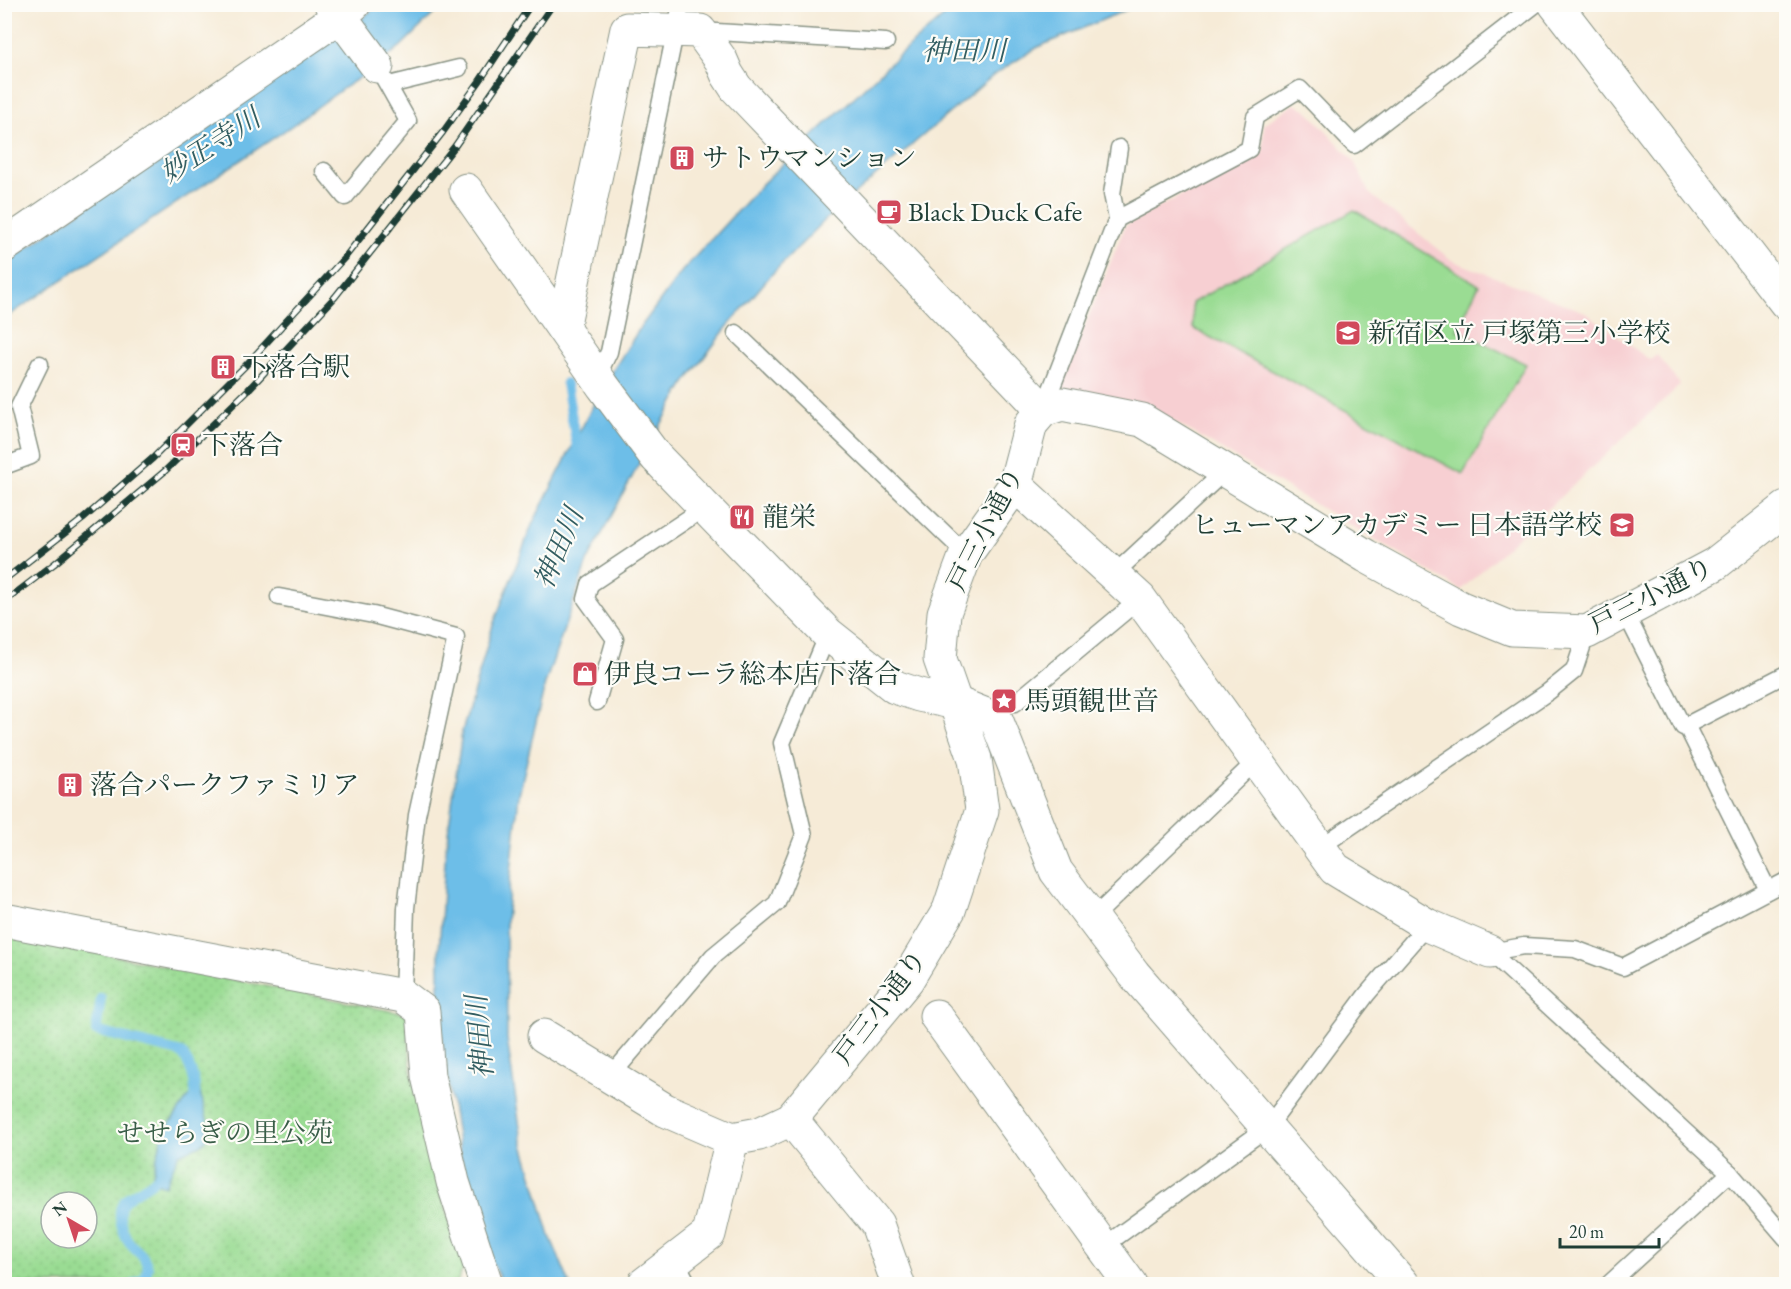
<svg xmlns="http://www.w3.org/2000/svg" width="1791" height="1289" font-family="'EB Garamond','Noto Serif JP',serif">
<defs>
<pattern id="park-dots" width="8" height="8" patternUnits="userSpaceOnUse" patternTransform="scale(1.5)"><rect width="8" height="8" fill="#9adc93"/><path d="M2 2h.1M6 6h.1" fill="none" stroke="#84be7f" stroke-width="1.8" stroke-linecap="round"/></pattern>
</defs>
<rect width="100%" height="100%" fill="#fdfcf7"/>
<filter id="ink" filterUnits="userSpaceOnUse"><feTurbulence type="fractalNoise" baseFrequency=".0167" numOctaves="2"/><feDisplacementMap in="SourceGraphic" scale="12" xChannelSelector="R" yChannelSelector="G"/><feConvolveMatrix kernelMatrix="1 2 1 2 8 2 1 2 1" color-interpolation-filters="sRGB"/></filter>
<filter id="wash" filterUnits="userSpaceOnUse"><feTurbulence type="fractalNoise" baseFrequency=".008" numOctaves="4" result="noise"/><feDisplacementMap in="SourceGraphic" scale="24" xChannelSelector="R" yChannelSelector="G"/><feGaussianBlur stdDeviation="1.35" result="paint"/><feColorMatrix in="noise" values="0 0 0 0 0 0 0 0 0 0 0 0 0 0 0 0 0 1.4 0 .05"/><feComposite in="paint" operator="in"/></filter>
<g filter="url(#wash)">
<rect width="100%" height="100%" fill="#f6ebd7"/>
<!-- built -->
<path fill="#f7cfd2" d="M1294,104L1306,109L1354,161L1369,193L1451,260L1585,312L1650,360L1657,355L1680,385L1461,590L1151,408L1060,388L1125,226L1263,151L1264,124Z"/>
<!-- grass -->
<path fill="#9adc93" stroke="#5c8c64" stroke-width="1.5" d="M1354,210L1479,285L1457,330L1526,364L1463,474L1193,328L1192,303Z"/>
<!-- park -->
<path fill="url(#park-dots)" stroke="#5c8c64" stroke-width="1.5" fill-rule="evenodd" d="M4,934L407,1014L411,1070L426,1145L464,1267L456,1284H5ZM51,1202H87V1238H51Z"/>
<!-- water -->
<g fill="#6dbee8" stroke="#467e8e" stroke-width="1.5">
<path d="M378,5H443L401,46L370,71L345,87L290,127L5,318V263L350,28Z"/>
<path d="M957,5H1138L1038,47L995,74L831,214L770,276L724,331L685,383L649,445L587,562L545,684L519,794L506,921L507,1039L522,1141L550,1236L570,1284H503L490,1257L460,1154L443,1050L439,1004V950L446,847L462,732L493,625L532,525L603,386L640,328L682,271L763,183L900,54Z"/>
<path d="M199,1089L208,1123L207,1139L201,1145L179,1154L165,1186L156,1183L153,1173L163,1133L187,1099Z"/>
</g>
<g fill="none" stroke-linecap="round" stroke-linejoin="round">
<!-- stream -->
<g stroke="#6dbee8" stroke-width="10">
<path d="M566,383L578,453"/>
<path d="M101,998L96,1031L182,1053C192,1068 198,1086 194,1104"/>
<path d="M135,1284L145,1278L148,1267C146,1263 144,1257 141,1254C135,1248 130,1245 126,1237C103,1187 150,1198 163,1168"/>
</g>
</g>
</g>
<g filter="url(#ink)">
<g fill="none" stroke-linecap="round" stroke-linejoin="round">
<!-- lane casing -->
<g stroke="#8a9486" stroke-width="19">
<g id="lane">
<path d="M700,31L886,42"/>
<path d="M389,85L459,68"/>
<path d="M324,171L345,197L408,121L377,66"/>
<path d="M1117,219L1112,194L1119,148"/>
<path d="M736,333L966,554"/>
<path d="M597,377L609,352L681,4"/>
<path d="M1043,410L1117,219L1249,149L1255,117L1300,89L1354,145L1536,4"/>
<path d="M4,466L31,456L19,407L40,364"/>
<path d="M1114,574L1226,470"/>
<path d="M279,597L373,615L456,637L417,815L406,908L403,996"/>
<path d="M1625,612L1683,727L1786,674"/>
<path d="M597,702L615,639L586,599L590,584L704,508"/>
<path d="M1015,703L1140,599"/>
<path d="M1686,725L1768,890"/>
<path d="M1319,848L1548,692L1574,671L1587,632"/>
<path d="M1092,919L1257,760"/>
<path d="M1490,952L1730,1173L1786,1238"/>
<path d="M1490,952L1524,946L1575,949L1623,967L1786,881"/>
<path d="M609,1078L713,956L777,903L804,835L782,743L828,634"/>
<path d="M1104,1246L1268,1127L1367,994L1427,925"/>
<path d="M676,1261L688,1284"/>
<path d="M1609,1284L1730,1173"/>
</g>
</g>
<!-- street casing -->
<g stroke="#8a9486" stroke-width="35">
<g id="street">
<path d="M331,4L377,66"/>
<path d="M1555,4L1786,303"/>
<path d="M466,190L603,386L656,457L828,634L895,687L919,695L956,703L996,719L1056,871L1134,974L1403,1284"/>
<path d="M4,246L340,16L354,4"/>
<path d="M563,328L627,29L700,31L721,60L727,74L736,88L1043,410"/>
<path d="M1015,485L1140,599L1335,869L1427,925L1490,952"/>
<path d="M4,920L403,996L423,1011L428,1076L453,1182L486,1284"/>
<path d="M936,1016L1130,1284"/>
<path d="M544,1036L665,1110L732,1139L759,1134L791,1119L907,980L949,910L982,810L975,759L940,659L944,613L966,554L1015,485L1031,424L1043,410L1062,404L1142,420L1366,556L1461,608L1512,629L1587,632L1715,564L1786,508"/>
<path d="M791,1119L877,1224L898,1284"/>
<path d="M644,1284L709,1234L732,1139"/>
</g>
</g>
<!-- lane -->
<use href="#lane" stroke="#fff" stroke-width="16"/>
<!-- street -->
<use href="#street" stroke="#fff" stroke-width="33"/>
<!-- rail casing -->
<g stroke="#1f3d34" stroke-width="7">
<g id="rail">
<path d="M4,580L83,519L153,458L246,365L346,256L443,132L479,82L531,4"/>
<path d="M4,602L54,564L165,471L248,390L335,297L455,146L553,4"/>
</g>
</g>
<!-- rail -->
<use href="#rail" stroke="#fdfcf7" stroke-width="4.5" stroke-dasharray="14" stroke-linecap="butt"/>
</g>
</g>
<!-- icons -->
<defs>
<g id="building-square" transform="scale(1.35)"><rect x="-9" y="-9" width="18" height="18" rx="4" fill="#d1495b" stroke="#fdfcf7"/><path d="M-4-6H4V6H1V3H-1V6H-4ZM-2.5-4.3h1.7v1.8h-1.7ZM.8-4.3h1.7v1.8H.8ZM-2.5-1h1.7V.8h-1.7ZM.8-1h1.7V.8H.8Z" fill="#fff"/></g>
<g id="cafe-square" transform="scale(1.35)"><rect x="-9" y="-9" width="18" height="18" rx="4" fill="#d1495b" stroke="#fdfcf7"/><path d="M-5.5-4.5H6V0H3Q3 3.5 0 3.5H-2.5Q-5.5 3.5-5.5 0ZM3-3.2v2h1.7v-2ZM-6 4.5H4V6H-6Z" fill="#fff"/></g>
<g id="school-square" transform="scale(1.35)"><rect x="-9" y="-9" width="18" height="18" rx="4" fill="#d1495b" stroke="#fdfcf7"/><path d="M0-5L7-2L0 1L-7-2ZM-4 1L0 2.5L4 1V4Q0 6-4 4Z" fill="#fff"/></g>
<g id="station-square" transform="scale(1.35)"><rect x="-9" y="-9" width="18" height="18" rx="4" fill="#d1495b" stroke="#fdfcf7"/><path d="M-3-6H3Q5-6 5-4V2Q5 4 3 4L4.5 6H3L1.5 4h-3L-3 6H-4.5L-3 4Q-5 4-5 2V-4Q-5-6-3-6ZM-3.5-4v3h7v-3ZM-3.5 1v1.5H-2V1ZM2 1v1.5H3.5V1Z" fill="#fff"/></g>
<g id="restaurant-square" transform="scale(1.35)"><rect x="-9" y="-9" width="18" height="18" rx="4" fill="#d1495b" stroke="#fdfcf7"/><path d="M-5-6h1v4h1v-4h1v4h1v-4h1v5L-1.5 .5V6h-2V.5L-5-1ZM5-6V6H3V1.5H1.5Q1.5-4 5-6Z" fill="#fff"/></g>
<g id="university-square" transform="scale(1.35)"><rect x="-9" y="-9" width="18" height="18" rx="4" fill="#d1495b" stroke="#fdfcf7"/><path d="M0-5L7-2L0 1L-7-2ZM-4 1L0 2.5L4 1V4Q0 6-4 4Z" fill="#fff"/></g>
<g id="shop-square" transform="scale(1.35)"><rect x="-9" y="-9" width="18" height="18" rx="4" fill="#d1495b" stroke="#fdfcf7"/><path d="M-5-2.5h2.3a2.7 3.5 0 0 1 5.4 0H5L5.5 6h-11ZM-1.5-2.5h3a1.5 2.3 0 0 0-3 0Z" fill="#fff"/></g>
<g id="sight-square" transform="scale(1.35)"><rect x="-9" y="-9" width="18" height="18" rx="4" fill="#d1495b" stroke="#fdfcf7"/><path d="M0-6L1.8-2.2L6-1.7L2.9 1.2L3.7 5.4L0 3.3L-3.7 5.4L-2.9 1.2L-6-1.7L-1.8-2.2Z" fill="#fff"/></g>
</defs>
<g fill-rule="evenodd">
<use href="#building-square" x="682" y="158"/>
<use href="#cafe-square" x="889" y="212"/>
<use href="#school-square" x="1348" y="333"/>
<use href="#building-square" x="223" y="367"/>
<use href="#station-square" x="183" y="445"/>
<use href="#restaurant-square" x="742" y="517"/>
<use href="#university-square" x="1622" y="525"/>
<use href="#shop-square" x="585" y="674"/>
<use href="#sight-square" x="1004" y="701"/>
<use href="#building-square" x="70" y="785"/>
</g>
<g text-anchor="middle" stroke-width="4.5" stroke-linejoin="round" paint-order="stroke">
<!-- poi labels -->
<g font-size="27" fill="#1f3d34" stroke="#fdfcf7" text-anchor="start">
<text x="702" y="167">サトウマンション</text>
<text x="908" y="221">Black Duck Cafe</text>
<text x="1368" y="342">新宿区立 戸塚第三小学校</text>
<text x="242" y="376">下落合駅</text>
<text x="202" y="454">下落合</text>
<text x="762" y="526">龍栄</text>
<text x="1602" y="534" text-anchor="end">ヒューマンアカデミー 日本語学校</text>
<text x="604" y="683">伊良コーラ総本店下落合</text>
<text x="1024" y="710">馬頭観世音</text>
<text x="90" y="794">落合パークファミリア</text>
</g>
<!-- street labels -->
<g font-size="27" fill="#1f3d34" stroke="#fdfcf7">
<text transform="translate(985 529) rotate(-63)" y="9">戸三小通り</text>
<text transform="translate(1651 595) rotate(-27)" y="9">戸三小通り</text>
<text transform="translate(880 1007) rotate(-53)" y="9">戸三小通り</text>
</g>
<!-- park labels -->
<g font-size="27" fill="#385d47" stroke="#fdfcf7">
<text x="225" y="1142">せせらぎの里公苑</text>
</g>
<!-- water labels -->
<g font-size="28" font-style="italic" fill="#325d61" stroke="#fdfcf7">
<text x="964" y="60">神田川</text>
<text transform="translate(210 145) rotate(-33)" y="10">妙正寺川</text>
<text transform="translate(558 548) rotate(-67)" y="10">神田川</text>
<text transform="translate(479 1037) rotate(-95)" y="10">神田川</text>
</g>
</g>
<!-- margin -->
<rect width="1791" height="1289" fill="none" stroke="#fdfcf7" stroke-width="24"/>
<!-- north arrow -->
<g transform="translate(69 1220) rotate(321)"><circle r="28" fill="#fdfcf7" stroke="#a4b0a9" stroke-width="1.5"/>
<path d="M0-4.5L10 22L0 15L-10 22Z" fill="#d1495b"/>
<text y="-9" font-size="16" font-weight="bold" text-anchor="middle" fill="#1f3d34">N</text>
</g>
<!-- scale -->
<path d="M1560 1238v9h99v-9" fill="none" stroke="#1f3d34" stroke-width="3"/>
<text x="1569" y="1238" font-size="18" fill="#1f3d34" stroke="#fdfcf7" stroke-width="4.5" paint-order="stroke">20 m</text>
</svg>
